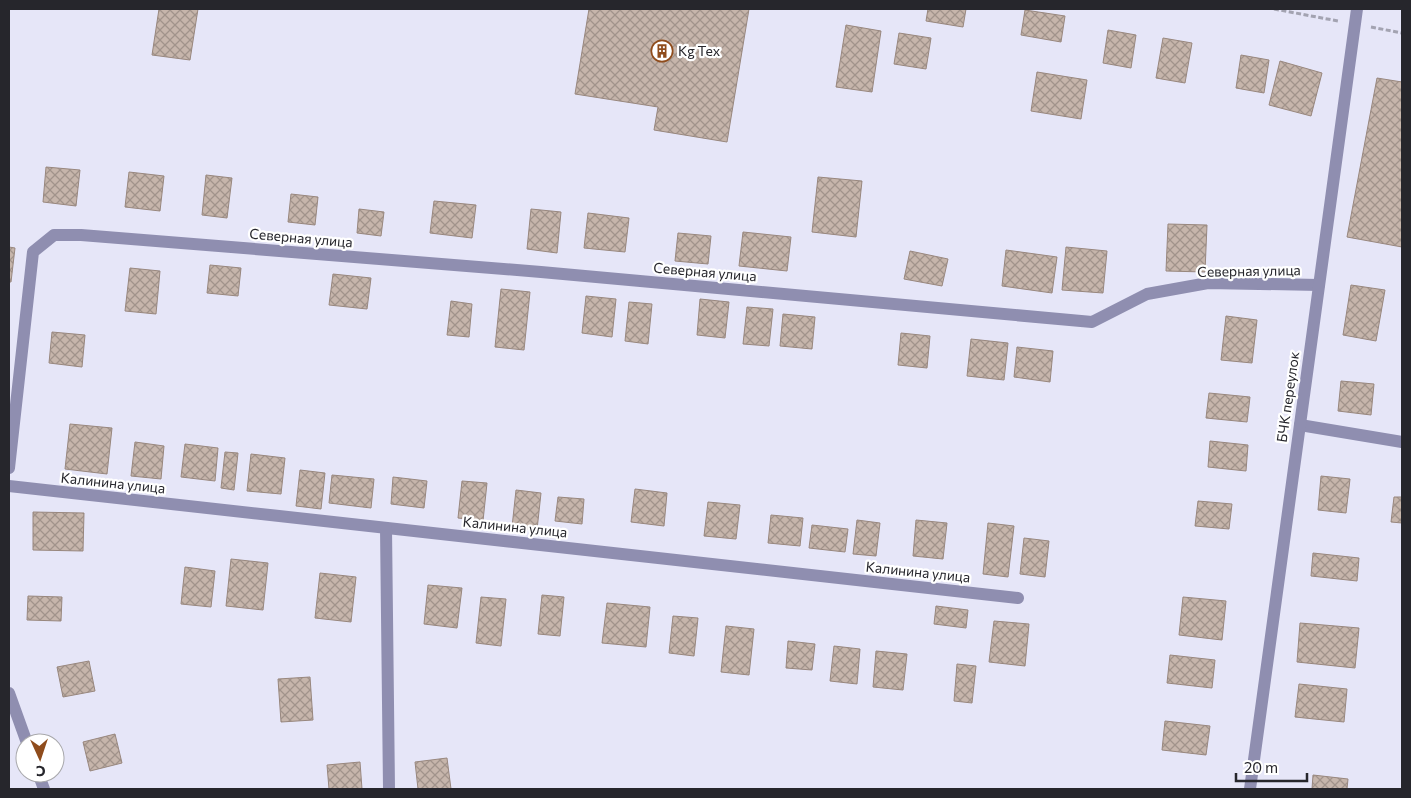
<svg xmlns="http://www.w3.org/2000/svg" width="1411" height="798" font-family="Commissioner,sans-serif">
<defs>
<pattern id="building-cross-hatch" width="8" height="8" patternUnits="userSpaceOnUse" patternTransform="scale(1.25)"><rect width="8" height="8" fill="#c6b5ab"/><path d="M0 0l8 8M0 8l8-8" fill="none" stroke="#a1938b"/></pattern>
</defs>
<rect width="100%" height="100%" fill="#e6e6f8"/>
<!-- building -->
<g fill="url(#building-cross-hatch)" stroke="#98877e">
<path d="M159,9H198L190,60L152,55Z"/>
<path d="M589,9H749L727,142L654,130L658,107L575,94Z"/>
<path d="M928,9H966L963,27L926,21Z"/>
<path d="M1025,10L1065,16L1061,42L1021,35Z"/>
<path d="M846,25L881,31L872,92L836,87Z"/>
<path d="M1108,30L1136,35L1131,68L1103,63Z"/>
<path d="M899,33L931,38L926,69L894,64Z"/>
<path d="M1163,38L1192,43L1185,83L1156,78Z"/>
<path d="M1241,55L1269,60L1264,93L1236,88Z"/>
<path d="M1280,61L1322,73L1311,116L1269,105Z"/>
<path d="M1037,72L1087,80L1081,119L1031,111Z"/>
<path d="M1377,78L1402,82V247L1347,237Z"/>
<path d="M46,167L80,170L76,206L43,202Z"/>
<path d="M129,172L164,176L160,211L125,207Z"/>
<path d="M206,175L232,178L227,218L202,215Z"/>
<path d="M818,177L862,181L856,237L812,232Z"/>
<path d="M291,194L318,197L315,225L288,222Z"/>
<path d="M434,201L476,205L472,238L430,233Z"/>
<path d="M359,209L384,212L381,236L357,233Z"/>
<path d="M531,209L561,212L557,253L527,249Z"/>
<path d="M588,213L629,218L625,252L584,248Z"/>
<path d="M1168,224L1207,225L1205,272L1166,271Z"/>
<path d="M743,232L791,237L787,271L739,266Z"/>
<path d="M678,233L711,236L708,264L675,261Z"/>
<path d="M9,247L15,248L11,282H9Z"/>
<path d="M1066,247L1107,251L1103,293L1062,290Z"/>
<path d="M1006,250L1057,257L1052,293L1002,286Z"/>
<path d="M910,251L948,259L942,286L904,279Z"/>
<path d="M210,265L241,268L238,296L207,293Z"/>
<path d="M130,268L160,271L156,314L125,311Z"/>
<path d="M333,274L371,278L367,309L329,305Z"/>
<path d="M1351,285L1385,290L1376,341L1343,335Z"/>
<path d="M501,289L530,292L524,350L495,347Z"/>
<path d="M586,296L616,299L612,337L582,333Z"/>
<path d="M700,299L729,302L725,338L697,335Z"/>
<path d="M451,301L472,304L469,337L447,335Z"/>
<path d="M629,302L652,304L648,344L625,341Z"/>
<path d="M747,307L773,309L769,346L743,344Z"/>
<path d="M783,314L815,317L812,349L780,346Z"/>
<path d="M1226,316L1257,320L1252,363L1221,360Z"/>
<path d="M52,332L85,335L82,367L49,363Z"/>
<path d="M901,333L930,336L927,368L898,365Z"/>
<path d="M971,339L1008,343L1004,380L967,376Z"/>
<path d="M1017,347L1053,351L1050,382L1014,377Z"/>
<path d="M1341,381L1374,384L1371,415L1338,411Z"/>
<path d="M1209,393L1250,397L1247,422L1206,418Z"/>
<path d="M70,424L112,428L107,474L65,469Z"/>
<path d="M1210,441L1248,445L1246,471L1208,467Z"/>
<path d="M135,442L164,446L161,479L131,476Z"/>
<path d="M185,444L218,448L215,481L181,477Z"/>
<path d="M225,452L238,453L234,490L221,488Z"/>
<path d="M251,454L285,458L281,494L247,491Z"/>
<path d="M300,470L325,473L321,509L296,506Z"/>
<path d="M332,475L374,479L371,508L329,503Z"/>
<path d="M1321,476L1350,479L1346,513L1318,510Z"/>
<path d="M393,477L427,481L424,508L391,504Z"/>
<path d="M462,481L487,483L483,521L458,518Z"/>
<path d="M635,489L667,493L664,526L631,522Z"/>
<path d="M516,490L541,493L537,530L512,527Z"/>
<path d="M558,497L584,499L582,524L555,521Z"/>
<path d="M1394,497H1402V523L1391,522Z"/>
<path d="M1198,501L1232,504L1229,529L1195,526Z"/>
<path d="M708,502L740,505L736,539L704,536Z"/>
<path d="M33,512L84,513L83,551L33,550Z"/>
<path d="M771,515L803,518L800,546L768,543Z"/>
<path d="M857,520L880,523L876,556L853,554Z"/>
<path d="M916,520L947,523L943,559L913,556Z"/>
<path d="M988,523L1014,526L1008,577L983,574Z"/>
<path d="M812,525L848,529L845,552L809,548Z"/>
<path d="M1024,538L1049,541L1045,577L1020,574Z"/>
<path d="M1313,553L1359,558L1357,581L1311,576Z"/>
<path d="M231,559L268,563L263,610L226,606Z"/>
<path d="M185,567L215,571L211,607L181,604Z"/>
<path d="M320,573L356,577L351,622L315,618Z"/>
<path d="M428,585L462,588L457,628L424,624Z"/>
<path d="M542,595L564,597L560,636L538,634Z"/>
<path d="M28,596L62,597L61,621L27,620Z"/>
<path d="M481,597L506,599L501,646L476,643Z"/>
<path d="M1183,597L1226,601L1222,640L1179,635Z"/>
<path d="M607,603L650,607L646,647L602,643Z"/>
<path d="M936,606L968,610L966,628L934,624Z"/>
<path d="M673,616L698,618L694,656L669,653Z"/>
<path d="M994,621L1029,624L1025,666L989,662Z"/>
<path d="M1300,623L1359,628L1355,668L1297,662Z"/>
<path d="M726,626L754,629L749,675L721,672Z"/>
<path d="M788,641L815,644L812,670L786,668Z"/>
<path d="M834,646L860,649L857,684L830,681Z"/>
<path d="M876,651L907,654L903,690L873,687Z"/>
<path d="M1170,655L1215,660L1212,688L1167,683Z"/>
<path d="M89,661L95,691L63,697L57,667Z"/>
<path d="M957,664L976,666L972,703L954,701Z"/>
<path d="M310,677L313,720L281,722L278,679Z"/>
<path d="M1299,684L1347,689L1344,722L1295,717Z"/>
<path d="M1165,721L1210,726L1206,755L1162,750Z"/>
<path d="M115,734L122,763L90,771L83,742Z"/>
<path d="M447,758L451,789H418L415,762Z"/>
<path d="M360,762L362,789H329L327,765Z"/>
<path d="M1313,775L1348,779L1347,789H1312Z"/>
</g>
<g fill="none" stroke-linecap="round" stroke-linejoin="round">
<!-- path -->
<g stroke="#a3a3b1" stroke-width="3" stroke-dasharray="5 2.5" stroke-linecap="butt">
<path d="M1274,9L1338,21"/>
<path d="M1371,27L1402,33"/>
</g>
<!-- minor -->
<g stroke="#8f8eb0" stroke-width="12">
<path d="M1300,425L1402,442"/>
<path d="M9,468L33,252L54,235H81L541,272L1092,322L1147,294L1208,283L1319,285"/>
<path d="M9,486L1018,598"/>
<path d="M386,528L389,789"/>
<path d="M9,693L27,743"/>
<path d="M38,773L44,789"/>
<path d="M1250,789L1357,9"/>
</g>
</g>
<!-- icons -->
<defs>
<g id="building-ring" transform="scale(1.125)"><circle r="9.5" fill="#fff" stroke="#8f4c1c" stroke-width="1.5"/><path d="M-4-6H4V6H1V3H-1V6H-4ZM-2.5-4.3h1.7v1.8h-1.7ZM.8-4.3h1.7v1.8H.8ZM-2.5-1h1.7V.8h-1.7ZM.8-1h1.7V.8H.8Z" fill="#8f4c1c"/></g>
</defs>
<g fill-rule="evenodd">
<use href="#building-ring" x="662" y="51"/>
</g>
<g text-anchor="middle" stroke-width="4.5" stroke-linejoin="round" paint-order="stroke">
<!-- poi labels -->
<g font-size="14" fill="#26262c" stroke="#fff" text-anchor="start">
<text x="678" y="56">Kg Tex</text>
</g>
<!-- street labels -->
<g font-size="14" fill="#26262c" stroke="#fff">
<text transform="translate(301 238) rotate(5)" y="5">Северная улица</text>
<text transform="translate(1249 271) rotate(-1)" y="5">Северная улица</text>
<text transform="translate(705 272) rotate(5)" y="5">Северная улица</text>
<text transform="translate(1288 397) rotate(-82)" y="5">БЧК переулок</text>
<text transform="translate(113 483) rotate(6)" y="5">Калинина улица</text>
<text transform="translate(515 527) rotate(6)" y="5">Калинина улица</text>
<text transform="translate(918 572) rotate(6)" y="5">Калинина улица</text>
</g>
</g>
<!-- border -->
<rect width="1411" height="798" fill="none" stroke="#26262c" stroke-width="20"/>
<!-- north arrow -->
<g transform="translate(40 758) rotate(177)"><circle r="24" fill="#ffffff" stroke="#a8a8ab"/>
<path d="M0-4L9 19L0 12L-9 19Z" fill="#8f4c1c"/>
<text y="-8" font-size="14" font-weight="bold" text-anchor="middle" fill="#26262c">С</text>
</g>
<!-- scale -->
<path d="M1236 773v8h71v-8" fill="none" stroke="#26262c" stroke-width="2.5"/>
<text x="1244" y="773" font-size="15" fill="#26262c" stroke="#ffffff" stroke-width="4" paint-order="stroke">20 m</text>
</svg>
